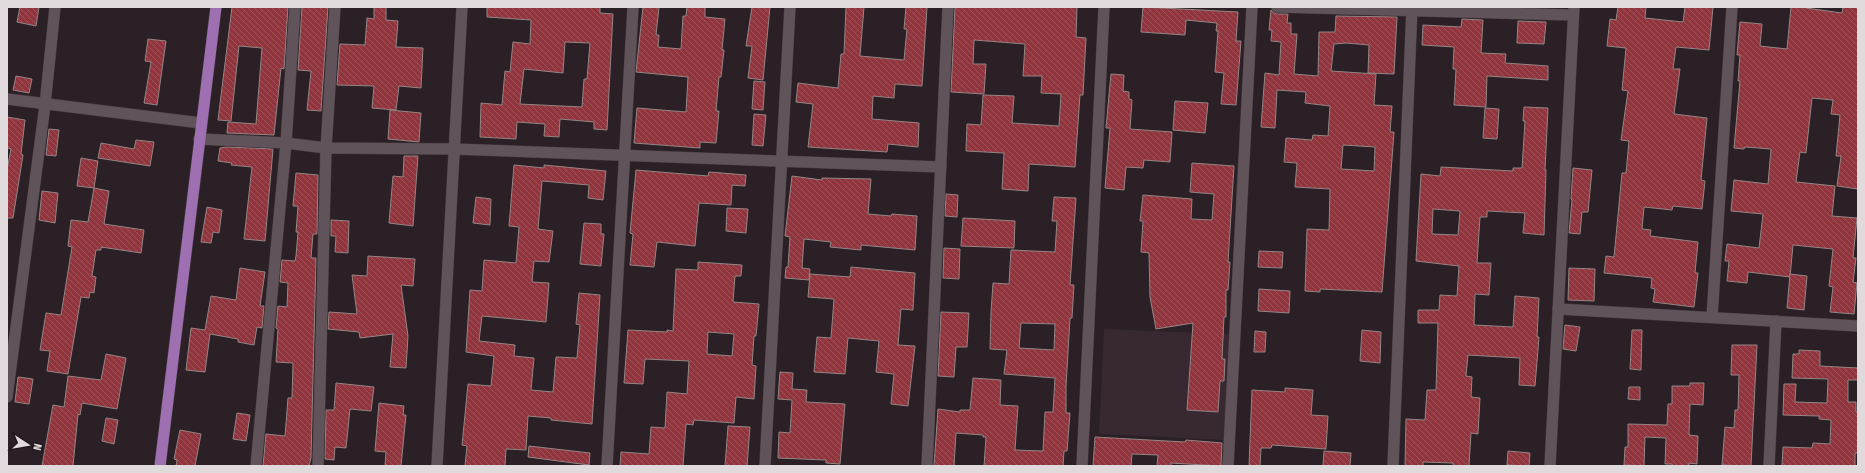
<svg xmlns="http://www.w3.org/2000/svg" width="1865" height="473" font-family="'Fira Sans Condensed',sans-serif">
<defs>
<pattern id="building-back-hatch" width="6" height="6" patternUnits="userSpaceOnUse"><rect width="6" height="6" fill="#90353e"/><path d="M-1 5l2 2M0 0l6 6M5-1l2 2" fill="none" stroke="#9f5259"/></pattern>
</defs>
<rect width="100%" height="100%" fill="#2b2026"/>
<!-- built -->
<path fill="#382831" d="M1104,329L1229,334L1224,440L1099,434Z"/>
<!-- building -->
<g fill="url(#building-back-hatch)" stroke="#958585" fill-rule="evenodd">
<path d="M20,7H39L36,26L17,22Z"/>
<path d="M232,7H288L284,69L281,68L274,135L227,133L228,122L256,124L262,48L239,46L231,121L218,120Z"/>
<path d="M302,7H328L321,111L307,110L311,71L298,70Z"/>
<path d="M374,7H386V20L398,21L396,47L423,48L421,88L399,86L396,110L372,108L374,86L337,85L340,44L365,45L367,18L374,19Z"/>
<path d="M487,7H600V13L613,14L607,130L594,129V122L560,119L559,137L544,136L545,124L517,122L516,139L480,137L481,103L502,105L505,71L510,72L513,42L530,44L531,20L487,17ZM565,42L590,43L587,79H584L582,107L520,104L524,69L563,73Z"/>
<path d="M643,7H659L656,35H659L658,47L681,49L683,16H686L687,7H705V17L725,19L722,50H724L721,77H719L716,111H719L716,143L700,142V148L634,143L637,108L686,112L688,77L636,72Z"/>
<path d="M752,7H770L763,80L748,78L752,46H746Z"/>
<path d="M846,7H864L860,56L904,60L907,29H904L906,7H927L922,86L895,84L894,98L873,96L872,119L919,123L918,147L888,144L887,152L808,147L813,104L796,102L798,83L838,88L841,54H844Z"/>
<path d="M955,7H1077L1076,37L1086,38L1083,95H1080L1075,167L1029,164L1028,191L1002,189L1004,153L966,151L967,124L981,125L983,95L1014,96L1012,123L1059,126L1061,94L1041,93L1042,76H1023L1025,44L974,40L973,64H986L984,94L951,92Z"/>
<path d="M1143,7L1238,12L1236,41H1241L1236,105L1221,104L1224,73L1215,72L1218,31H1216L1217,23L1186,20L1185,35L1141,32Z"/>
<path d="M1618,7H1646L1645,18L1683,22L1685,7H1713L1709,50L1676,47L1673,69H1680L1674,114L1707,118L1701,180L1705,181L1702,209L1673,206L1672,210L1644,207L1642,229L1651,230L1650,236L1698,242L1695,273H1698L1694,307L1653,302L1655,289L1651,288L1652,278L1604,273L1606,256L1614,257L1622,173H1626L1629,141L1621,140L1628,91L1622,90L1626,48L1607,46L1610,19L1616,20Z"/>
<path d="M1791,7H1806V8L1842,13L1843,7H1858V189L1837,186L1841,156H1836L1840,115L1831,114L1833,100L1812,98L1806,153L1800,152L1796,182L1835,186L1832,216L1857,218L1853,258H1856L1853,282L1857,283L1854,314L1830,312L1833,287L1829,286L1833,249L1793,245L1790,277L1748,272L1747,283L1727,281L1729,261H1725L1727,244L1759,248L1763,214L1731,211L1734,180L1768,184L1771,149L1745,147L1744,149L1734,148L1740,81H1738L1740,55H1737L1740,22L1762,24L1760,46L1787,49Z"/>
<path d="M1271,10L1276,14H1288L1287,23H1291V34H1297L1294,74L1318,76L1319,32H1335L1336,16L1397,17L1394,74L1368,73L1369,45L1346,43L1334,44L1331,71L1376,74L1374,105L1392,106L1390,132H1394L1382,292L1320,289V292L1305,291L1307,229L1329,230L1330,189L1295,187L1297,163L1284,162L1286,138L1312,140L1313,135L1328,136L1330,106L1305,103L1306,92L1277,90L1275,128L1261,127L1265,73L1279,75L1281,42L1271,41L1272,30H1269ZM1343,145L1375,147L1374,171L1341,169Z"/>
<path d="M1462,19L1483,20L1481,53L1506,54L1505,63L1548,66V80L1487,76L1486,107L1454,105L1456,69H1453L1454,47L1422,45L1423,25L1461,27Z"/>
<path d="M1518,21L1546,22L1544,44L1517,43Z"/>
<path d="M148,39L166,41L157,105L144,103L151,62L145,61Z"/>
<path d="M1111,74L1124,75L1123,91L1129,92V99L1132,100L1130,129L1172,132L1170,162L1144,160L1143,168L1126,167L1124,190L1105,188L1110,128H1106Z"/>
<path d="M16,76L32,79L29,93L13,90Z"/>
<path d="M754,81L765,82L763,110L752,109Z"/>
<path d="M1175,101L1208,103L1205,133L1173,130Z"/>
<path d="M1524,107L1548,108L1545,170H1546L1544,235L1523,233L1525,213L1487,211V217H1480L1477,263H1491L1489,295L1475,294L1474,325L1513,327L1515,296L1539,298L1537,337H1539L1535,386L1519,385L1520,358L1468,355L1466,376L1472,377L1471,397L1480,398L1478,434L1471,433L1469,466H1453V463L1423,462V466H1405L1406,419L1425,420L1427,390H1436L1438,323H1418V310H1439L1440,295L1457,296L1459,266L1416,261L1421,174L1440,176L1441,167L1513,171V168H1522L1525,121H1523ZM1433,209L1460,211L1458,235L1432,234Z"/>
<path d="M1485,108L1499,109L1497,139L1483,138Z"/>
<path d="M390,110L421,113L419,142L388,139Z"/>
<path d="M754,114L766,115L763,146L752,145Z"/>
<path d="M7,117L25,120L21,154L23,155L13,218H7V170L11,149L7,148Z"/>
<path d="M49,129L59,130L56,156L46,155Z"/>
<path d="M136,140L154,142L150,166L98,158L101,143L134,149Z"/>
<path d="M226,147L273,149L265,241L244,239L252,167L231,165L232,163L218,161L220,148Z"/>
<path d="M404,156H418L413,226L389,223L393,176L403,177Z"/>
<path d="M81,158L98,161L94,188L109,191L104,224L144,230L141,253L101,247V250H96L92,276L96,277L94,293L90,292L89,298L81,297L68,374L47,371L50,351L40,350L46,313L61,315L72,247L68,246L71,220L88,222L94,188L77,186Z"/>
<path d="M1192,163L1234,166L1228,262H1230L1228,290H1226V317H1224L1222,359H1225L1224,381H1220L1218,412L1187,410L1193,323L1156,329L1150,297L1149,253L1141,252L1143,221H1140L1143,195L1192,199L1191,219L1212,220L1214,194L1190,192Z"/>
<path d="M514,165L544,168V165L606,171L603,200L588,198L589,185L542,181L538,229L553,231L549,262L534,261L532,282L549,283L546,322L482,316L479,341L515,345L514,356L534,358L531,390L553,392L556,357L577,358L580,325L576,324L579,293L600,295L592,424L551,420V418L528,416L526,450L506,449L505,466H465L467,446L462,445L468,384L491,386L494,356L466,352L470,290L482,291L484,260L516,263L519,227L509,226Z"/>
<path d="M1573,168L1592,170L1588,212H1582L1580,234L1569,233L1572,200L1571,199Z"/>
<path d="M636,170L708,176L709,172L746,175L745,186L732,185L731,205L699,203L695,246L657,242L654,267L630,265L633,234L630,233Z"/>
<path d="M296,173L318,175L317,234H313L311,258H316L311,458L309,466H263L266,434L285,436L288,398H292L293,363L276,362L278,329L276,328L278,306L287,307L288,283L280,282L282,260L295,261L296,256L298,232H296L298,206H293Z"/>
<path d="M792,176L822,180V178L871,179L868,214L891,216L892,214L917,216L915,250L861,245V250L830,247L831,242L804,239L802,268L810,269L809,280L785,278L786,267H788L790,237L785,236Z"/>
<path d="M42,191L58,193L55,223L39,220Z"/>
<path d="M946,194L958,195L957,217L945,216Z"/>
<path d="M476,197L491,199L490,225L473,223Z"/>
<path d="M1054,197L1076,198L1070,285H1074L1072,318H1070L1066,387V413H1070L1067,451H1064L1063,466H984L986,437H983V435L956,433L954,466H934L938,409L960,412V410H970L973,378L1001,380L1000,405L1018,406L1015,450L1043,451L1045,412H1053L1055,378L1004,374L1007,350L990,349L991,312L993,283L1009,284L1011,250L1055,252L1057,221H1052ZM1021,323L1055,324L1054,350L1019,348Z"/>
<path d="M207,207L222,210L219,233L213,232L211,243L201,242Z"/>
<path d="M727,208L748,209L746,233L726,231Z"/>
<path d="M963,218L1015,221L1014,248L961,246Z"/>
<path d="M331,220L349,221L348,253L335,252L336,236H331Z"/>
<path d="M584,223L601,224V234H604L601,266L580,264Z"/>
<path d="M944,248L960,249L959,279L943,278Z"/>
<path d="M1259,251L1283,252L1282,268L1258,267Z"/>
<path d="M368,256L415,259L413,286L401,285L408,336L406,368L390,367L393,334L360,338L359,332L328,329L329,312L357,314L352,275L367,276Z"/>
<path d="M698,262L742,265L741,276H735L733,302L759,304L756,336H754L752,365L756,366L754,399L736,397L734,423L694,420L693,425L686,424L683,466H620L621,452L649,454L651,427L665,428L667,392L687,394L689,361L645,359L643,384L624,383L628,330L667,332V330L673,331L676,269L698,270ZM708,332L734,334L732,356L707,354Z"/>
<path d="M851,267L915,273L913,310L901,309L898,345L915,346L908,406L891,404L894,374L876,372L879,341L848,338L845,374L814,372L817,337L831,338L834,299L808,297L810,274L850,277Z"/>
<path d="M240,268L265,272L260,306H264L262,328L257,327L254,345L238,342V339L210,334L205,372L186,370L191,328L205,330L211,296L236,300Z"/>
<path d="M1569,268L1595,269L1594,301L1568,300Z"/>
<path d="M1790,274L1807,276L1804,310L1787,308Z"/>
<path d="M1259,289L1290,291L1289,313L1258,311Z"/>
<path d="M941,312L969,313L967,347H956L954,377L938,376Z"/>
<path d="M1565,325L1580,327L1576,351L1563,349Z"/>
<path d="M1362,330L1381,332L1380,363L1360,361Z"/>
<path d="M1632,330H1642L1641,370L1630,369Z"/>
<path d="M1255,331L1266,332L1265,352H1254Z"/>
<path d="M1732,345H1757L1751,466L1722,465L1725,427L1734,428L1735,410H1738L1739,375H1731Z"/>
<path d="M1799,350L1820,351V366L1858,368V380H1848V402H1856V412H1858V453H1855V466H1782L1783,447L1812,448L1813,443L1830,444L1831,420L1819,419V416L1783,415L1784,384H1796L1795,402L1827,403L1828,379L1792,378L1793,354H1799Z"/>
<path d="M106,354L126,358L117,409L82,403L80,415L78,414L73,466H42L53,405L64,407L68,376L101,380Z"/>
<path d="M780,372L793,373L792,389L807,390L806,402L845,404L840,464L826,463V460L778,458L779,432L790,433L792,400L778,399Z"/>
<path d="M18,377L33,379L29,404L15,402Z"/>
<path d="M336,383L374,387L371,411L350,409L346,448L335,447L334,460L325,459L326,410H334Z"/>
<path d="M1690,383H1704L1703,405L1690,404L1689,435L1698,436L1697,464L1689,463V466H1672V464H1665L1666,438L1645,437L1644,466L1624,465L1625,447H1628V424L1667,425L1668,404H1672V386H1690Z"/>
<path d="M1629,387H1640V400L1628,399Z"/>
<path d="M1285,388L1313,390L1311,415L1328,416L1326,449L1272,445L1271,448H1261L1260,466H1249L1252,390L1285,392Z"/>
<path d="M379,403L404,406L403,415H406L401,466H385L386,452L375,451Z"/>
<path d="M237,413L250,415L246,441L233,439Z"/>
<path d="M106,418L118,420L114,444L102,441Z"/>
<path d="M728,426L750,427L747,466H725Z"/>
<path d="M180,430L201,434L195,466H176L177,460L174,459Z"/>
<path d="M1095,437L1185,442L1186,440L1222,443L1221,466L1171,463V466H1157L1158,455L1132,454L1131,466H1093Z"/>
<path d="M529,446L590,453L589,465L528,457Z"/>
<path d="M1324,451L1351,453L1350,466H1323Z"/>
<path d="M1508,451L1530,453L1529,466L1507,465Z"/>
</g>
<g fill="none" stroke-linecap="round" stroke-linejoin="round">
<!-- minor casing -->
<g stroke="#453c40" stroke-width="12">
<g id="minor">
<path d="M1277,7L1573,15"/>
<path d="M7,99L201,123"/>
<path d="M199,139L286,143L326,148L453,149L941,167"/>
<path d="M1558,309L1858,326"/>
<path d="M1712,317L1732,7"/>
<path d="M7,397L45,105L55,7"/>
<path d="M256,466L286,143L295,7"/>
<path d="M318,466L326,148L335,7"/>
<path d="M607,466L633,7"/>
<path d="M765,466L790,7"/>
<path d="M927,466L948,7"/>
<path d="M1082,466L1104,7"/>
<path d="M1228,466L1252,7"/>
<path d="M1393,466L1412,7"/>
<path d="M1550,466L1574,7"/>
<path d="M1769,466L1776,321"/>
</g>
</g>
<!-- tertiary casing -->
<g stroke="#453c40" stroke-width="12">
<path id="tertiary" d="M437,466L462,7"/>
</g>
<!-- primary casing -->
<g stroke="#453c40" stroke-width="12">
<path id="primary" d="M160,466L216,7"/>
</g>
<!-- minor -->
<use href="#minor" stroke="#60535a" stroke-width="11"/>
<!-- tertiary -->
<use href="#tertiary" stroke="#60535a" stroke-width="11"/>
<!-- primary -->
<use href="#primary" stroke="#9e6fb1" stroke-width="11"/>
</g>
<!-- border -->
<rect width="1865" height="473" fill="none" stroke="#e1dadd" stroke-width="16"/>
<!-- north arrow -->
<g transform="translate(28 445) rotate(102)" stroke="#22171d" stroke-width="3" paint-order="stroke">
<path d="M0-3L7 15L0 10L-7 15Z" fill="#e1dadd"/>
<text y="-6" font-size="11" font-weight="bold" text-anchor="middle" fill="#e1dadd">N</text>
</g>
</svg>
